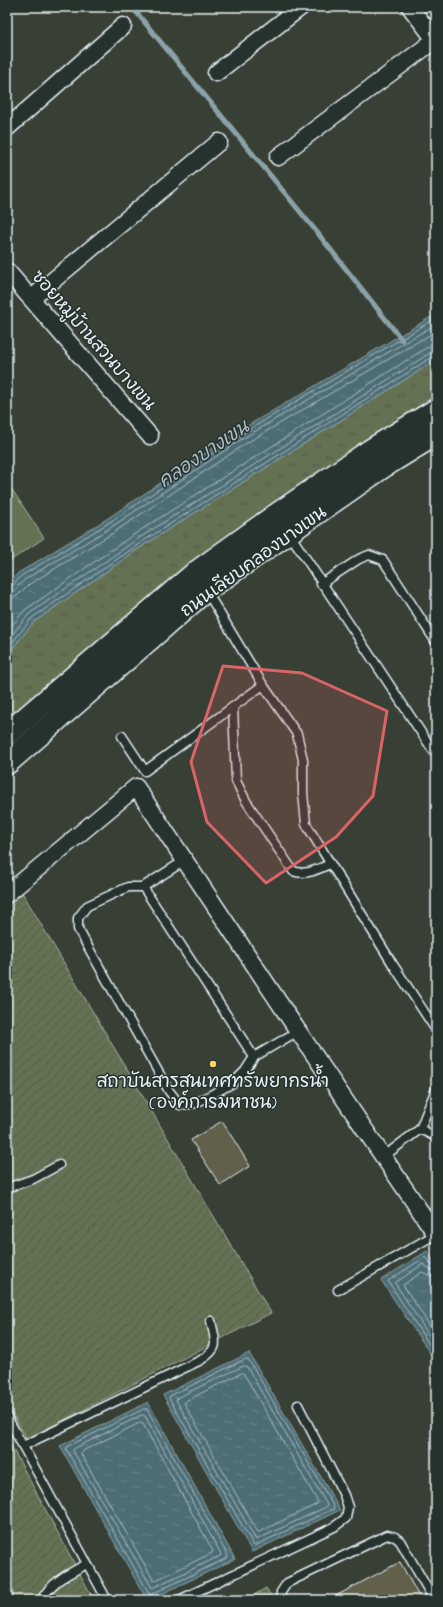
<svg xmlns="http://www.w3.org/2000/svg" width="443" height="1607" font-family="'Indie Flower','Playpen Sans Thai',sans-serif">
<defs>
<pattern id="park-tufts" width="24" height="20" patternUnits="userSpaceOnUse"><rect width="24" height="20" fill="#657152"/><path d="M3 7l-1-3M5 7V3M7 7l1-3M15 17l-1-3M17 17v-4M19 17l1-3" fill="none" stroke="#545a4e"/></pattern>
<pattern id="garden-furrows" width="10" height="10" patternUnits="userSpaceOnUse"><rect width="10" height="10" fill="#657152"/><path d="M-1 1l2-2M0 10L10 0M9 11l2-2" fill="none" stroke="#545a4e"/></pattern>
<pattern id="water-ripples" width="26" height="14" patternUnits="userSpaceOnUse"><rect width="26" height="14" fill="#4e6d75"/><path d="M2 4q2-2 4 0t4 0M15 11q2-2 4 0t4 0" fill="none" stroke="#688289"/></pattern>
</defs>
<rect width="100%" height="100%" fill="#384036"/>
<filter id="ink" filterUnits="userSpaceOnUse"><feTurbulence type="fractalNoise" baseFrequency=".025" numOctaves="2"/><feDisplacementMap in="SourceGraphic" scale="8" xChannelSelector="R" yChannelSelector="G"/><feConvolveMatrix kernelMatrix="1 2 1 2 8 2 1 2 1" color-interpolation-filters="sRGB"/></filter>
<g filter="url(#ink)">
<!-- grass -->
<g fill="#657152" stroke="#a6b1a5">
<path d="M7,482L44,538L7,563Z"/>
<path d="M266,1588L273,1600H257L254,1595Z"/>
</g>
<!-- park -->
<path fill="url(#park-tufts)" stroke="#a6b1a5" d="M436,360V401L7,720V655L34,622L144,545Z"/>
<!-- garden -->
<g fill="url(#garden-furrows)" stroke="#a6b1a5">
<path d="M19,887L271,1313L27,1439L7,1404V897Z"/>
<path d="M7,1438L94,1600H7Z"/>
</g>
<!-- water -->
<g fill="url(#water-ripples)" stroke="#8ca2a9">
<path d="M436,314V360L144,545L34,622L7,655V586L18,573L105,520L237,432Z"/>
<path d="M427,1251L436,1264V1362L381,1280Z"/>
<path d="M249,1353L340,1510L252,1552L163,1395Z"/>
<path d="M148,1402L235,1559L149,1600H147L60,1446Z"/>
</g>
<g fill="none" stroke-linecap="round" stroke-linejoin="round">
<!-- shore -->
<g stroke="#aabcc4" stroke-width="1">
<path d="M7,588L11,587L21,576L107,524L240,435L436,318"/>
<path d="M7,593L14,591L24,580L110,528L242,439L436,324"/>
<path d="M7,599L17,596L28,585L113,533L245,444L436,331"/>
<path d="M7,631L25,610L136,533L426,348L436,346"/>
<path d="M7,641L29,614L139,538L430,353L436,352"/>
<path d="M7,649L32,618L142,542L432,357H436"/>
<path d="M436,1266L432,1265L425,1257L388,1281L436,1355"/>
<path d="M436,1271L430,1269L423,1264L395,1283L436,1346"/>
<path d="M436,1277L430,1276L422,1272L403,1285L436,1335"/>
<path d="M246,1359L249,1360L334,1507L333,1509L254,1546L169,1398L170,1396Z"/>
<path d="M244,1366L247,1367L327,1505L326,1507L256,1540L176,1400L177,1398Z"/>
<path d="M242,1373L244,1374L318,1502L317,1504L259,1532L257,1531L184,1403L186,1401Z"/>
<path d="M144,1409H147L228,1556L227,1558L150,1595L66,1449L67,1447Z"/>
<path d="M142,1415L145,1416L221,1554L220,1556L152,1588L73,1451L74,1449Z"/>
<path d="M140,1423L143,1424L213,1551L212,1553L154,1581L81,1454L83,1451Z"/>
</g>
<!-- stream -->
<path stroke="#8ca2a9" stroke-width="5" d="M132,7L316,231L402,340"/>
</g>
<!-- building -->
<g fill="#62604c" stroke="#e8f1f8">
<path d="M222,1121L250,1166L220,1185L191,1140Z"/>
<path d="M400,1562L421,1600H328Z"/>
</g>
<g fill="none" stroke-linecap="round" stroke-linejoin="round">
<!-- lane casing -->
<g stroke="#e8f1f8" stroke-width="11">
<g id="lane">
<path d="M289,533L436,755"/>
<path d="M321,584L359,559L369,555L383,560L436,642"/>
<path d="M207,592L263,685L297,734L303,760V793L306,824L392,963L436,1030"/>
<path d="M233,707L236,781L246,801L293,871C306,876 318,869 330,864"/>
<path d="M122,736L145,771L263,685"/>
<path d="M184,861L143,887L254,1057L298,1031"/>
<path d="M143,887H128L87,906L78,918V929L169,1091L180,1105L196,1103L233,1083L245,1071L254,1057"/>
<path d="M420,1129L436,1137"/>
<path d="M383,1157L420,1129L436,1089"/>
<path d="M7,1188L33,1179L59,1165"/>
<path d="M338,1290L436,1234"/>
<path d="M7,1417L107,1600"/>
<path d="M23,1446L201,1360C221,1347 215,1342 211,1321"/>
<path d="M41,1600C52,1581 68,1574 87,1564"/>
<path d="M179,1600L334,1527L346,1518L348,1507L344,1495L298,1405"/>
<path d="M280,1600L281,1592L287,1583L387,1535L395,1537L400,1541L434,1600"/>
</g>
</g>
<!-- street casing -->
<g stroke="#e8f1f8" stroke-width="19">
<g id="street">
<path d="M410,7L436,41"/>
<path d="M216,73L301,7"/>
<path d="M7,128L123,26"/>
<path d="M278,157L435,40"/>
<path d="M7,271L150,436"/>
<path d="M32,298L219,142"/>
<path d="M7,894L136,787L298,1031L435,1233"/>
</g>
</g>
<!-- secondary casing -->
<g stroke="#e8f1f8" stroke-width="25">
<g id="secondary">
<path d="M7,734L194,574L276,515L371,450L436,410"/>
<path d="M7,763L206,590L384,466L436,434"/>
</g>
</g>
<!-- lane -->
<use href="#lane" stroke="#26332d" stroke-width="8"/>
<!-- street -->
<use href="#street" stroke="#26332d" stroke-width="16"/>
<!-- secondary -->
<use href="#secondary" stroke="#26332d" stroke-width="22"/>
</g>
</g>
<!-- marked area -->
<path fill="#db6466" fill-opacity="0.2" stroke="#db6466" stroke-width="3" stroke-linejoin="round" d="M223,666L302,673L387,711L373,796L336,837L266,883L207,822L191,762Z"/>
<!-- markers -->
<circle fill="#ffd166" stroke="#26332d" stroke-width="1.5" cx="213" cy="1064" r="4"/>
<g text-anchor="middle" stroke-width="3" stroke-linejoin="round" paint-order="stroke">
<!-- street labels -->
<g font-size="18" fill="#e8f1f8" stroke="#26332d">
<text transform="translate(94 340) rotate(49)" y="6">ซอยหมู่บ้านสวนบางเขน</text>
<text transform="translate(253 561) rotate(-36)" y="6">ถนนเลียบคลองบางเขน</text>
</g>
<!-- poi labels -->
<g font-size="18" fill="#e8f1f8" stroke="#26332d">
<text x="213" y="1087">สถาบันสารสนเทศทรัพยากรน้ำ<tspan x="213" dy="21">(องค์การมหาชน)</tspan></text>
</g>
<!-- water labels -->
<g font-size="19" font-style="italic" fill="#aabcc4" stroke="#26332d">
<text transform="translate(203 453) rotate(-34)" y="7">คลองบางเขน</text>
</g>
</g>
<!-- margin -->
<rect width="443" height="1607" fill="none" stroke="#26332d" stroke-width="24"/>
<rect x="12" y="12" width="419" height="1583" fill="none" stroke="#e8f1f8" stroke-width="1.5" filter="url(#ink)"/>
</svg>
